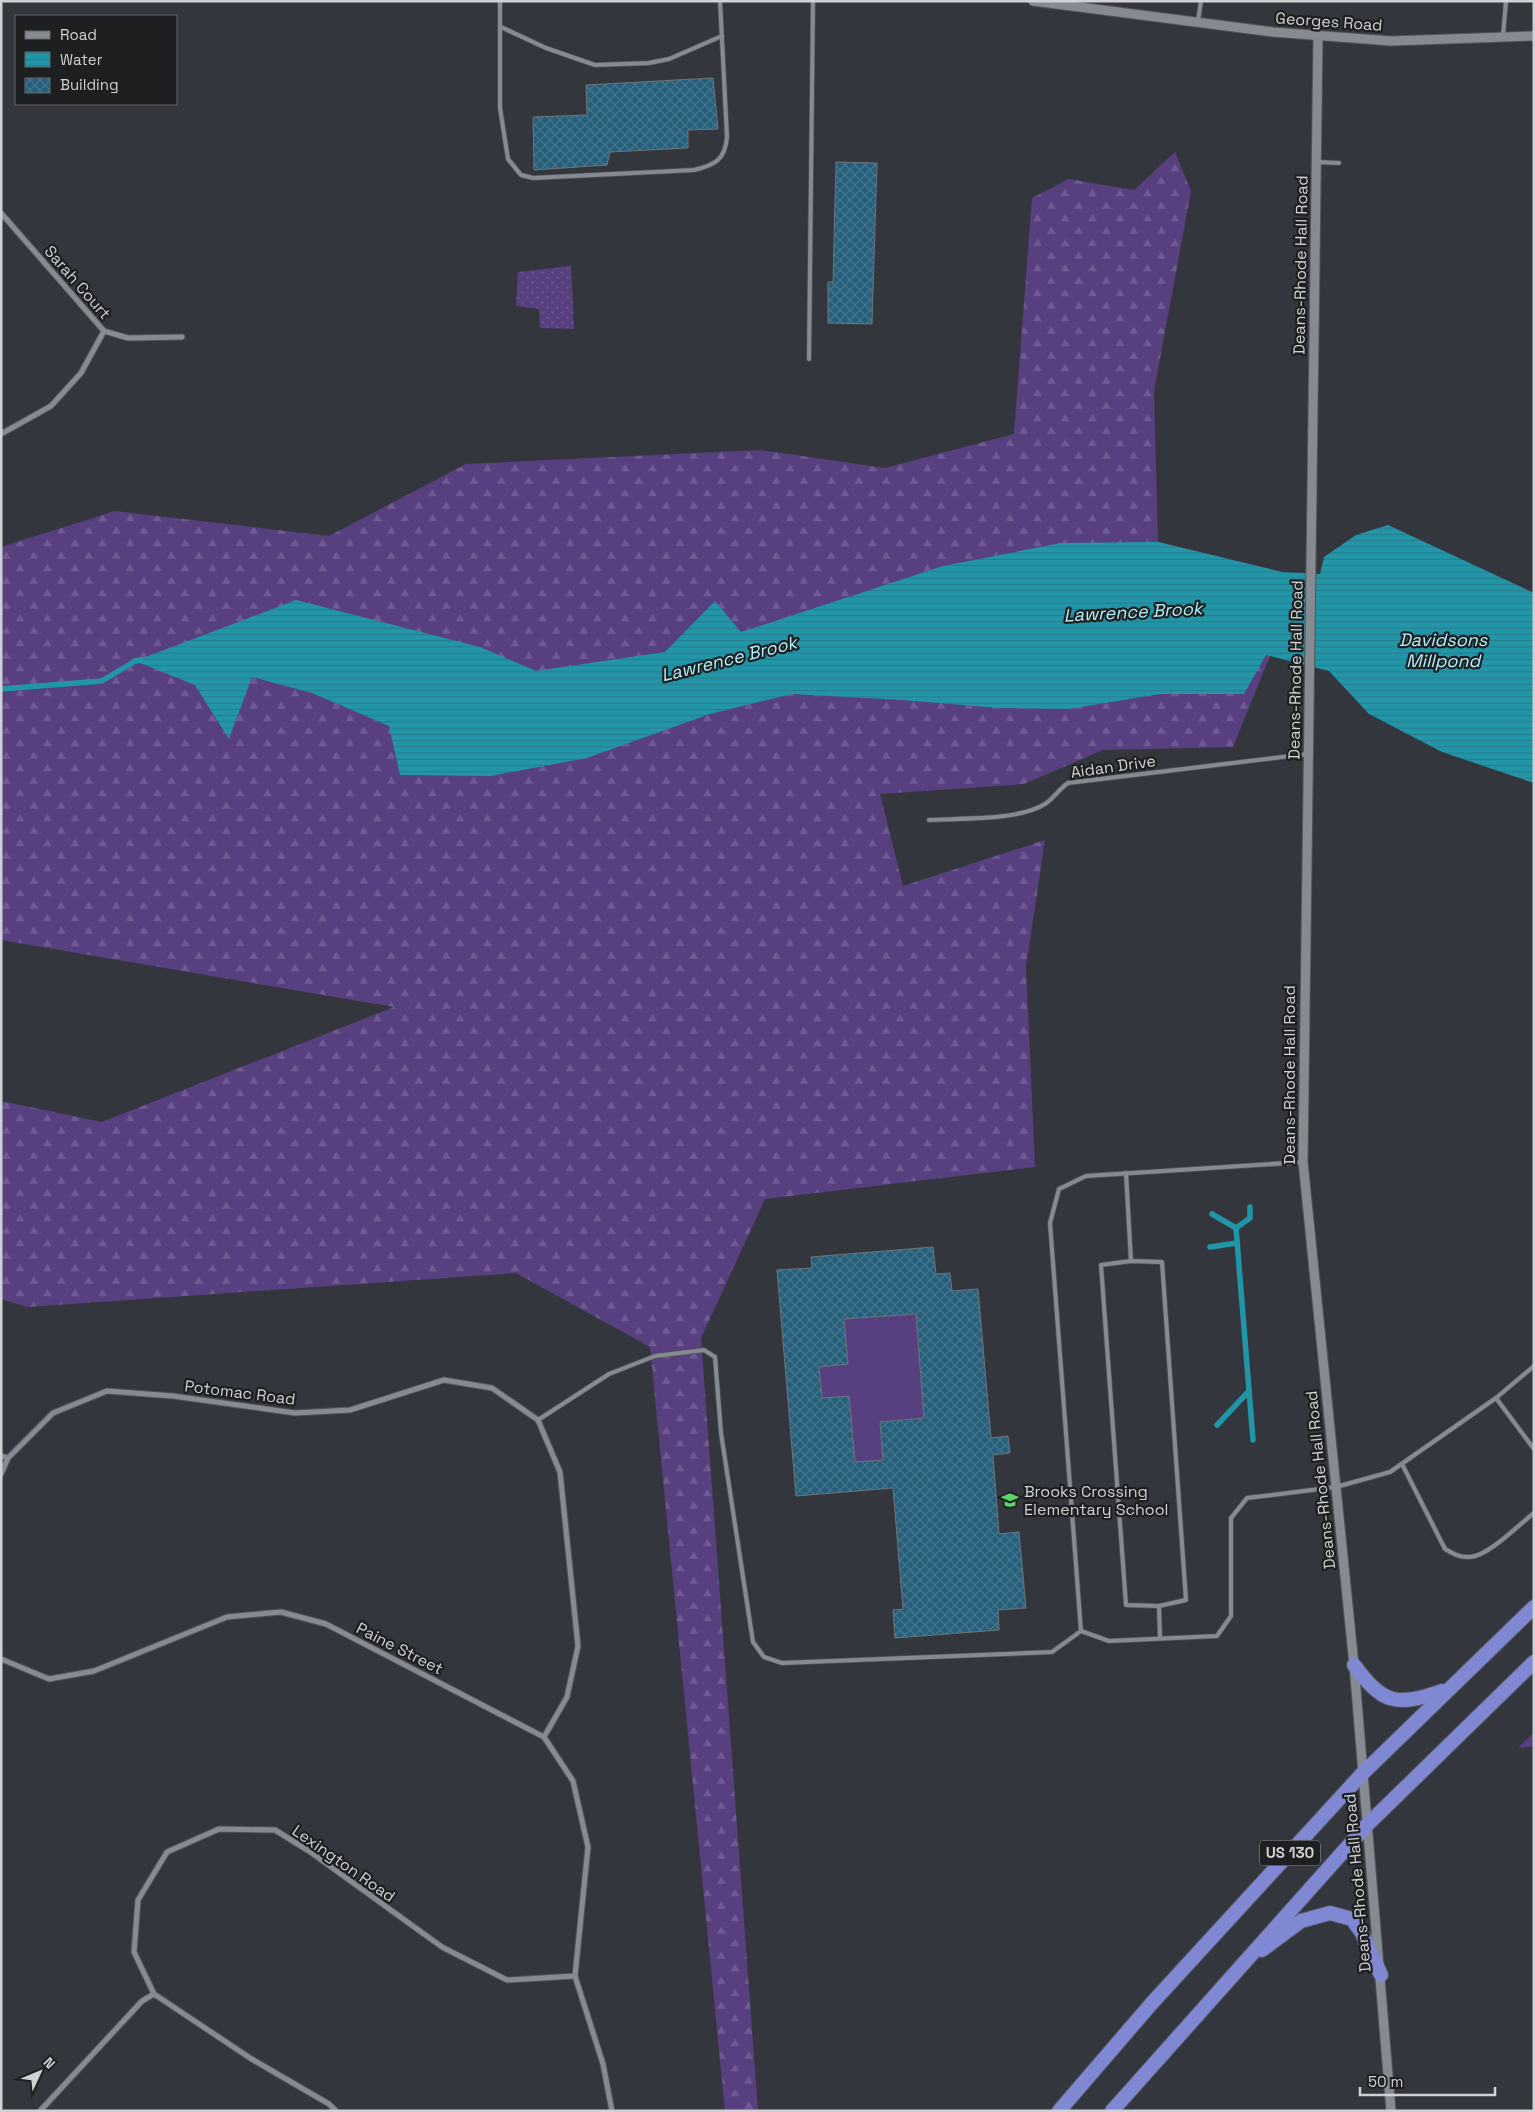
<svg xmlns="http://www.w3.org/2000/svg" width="1535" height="2112" font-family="'Space Grotesk',sans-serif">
<defs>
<pattern id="forest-firs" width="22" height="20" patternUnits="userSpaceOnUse" patternTransform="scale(1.25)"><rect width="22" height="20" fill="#583f80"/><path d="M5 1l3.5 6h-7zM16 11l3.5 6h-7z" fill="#6f5a91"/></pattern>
<pattern id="park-dots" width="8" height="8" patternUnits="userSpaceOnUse" patternTransform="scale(1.25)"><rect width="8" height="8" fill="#583f80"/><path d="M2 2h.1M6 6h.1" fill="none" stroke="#6f5a91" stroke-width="1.8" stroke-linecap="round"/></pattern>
<pattern id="water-rules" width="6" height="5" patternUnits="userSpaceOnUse" patternTransform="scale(1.25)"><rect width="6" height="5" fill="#2296a9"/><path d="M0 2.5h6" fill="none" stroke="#2a7c8a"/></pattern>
<pattern id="building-cross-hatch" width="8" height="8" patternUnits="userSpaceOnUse" patternTransform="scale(1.25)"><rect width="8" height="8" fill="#255f7b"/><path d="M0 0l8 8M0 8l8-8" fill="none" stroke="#44758d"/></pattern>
</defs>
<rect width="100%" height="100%" fill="#33373d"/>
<!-- grass -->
<g fill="#583f80">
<path d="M914,1288L924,1418L880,1422L883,1460L855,1462L849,1396L822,1398L819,1367L848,1364L844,1319L899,1315Z"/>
<path d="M1534,1732V1746L1518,1748Z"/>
</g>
<!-- forest -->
<path fill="url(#forest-firs)" d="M1175,152L1191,191L1154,391L1158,542L1282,572L1286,616L1233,747L1103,750L1024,784L880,794L903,886L1045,840L1026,967L1035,1167L765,1199L701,1338L758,2111H725L650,1347L516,1273L28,1307L1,1299V1101L102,1122L394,1007L1,940V547L115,511L329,536L466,464L761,450L885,468L1014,434L1032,198L1069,179L1134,190Z"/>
<!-- park -->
<path fill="url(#park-dots)" d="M571,266L574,329L540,328L539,309L516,306L518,272Z"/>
<!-- water -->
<path fill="url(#water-rules)" d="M1388,525L1534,593V783L1442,752L1369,714L1329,671L1266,655L1244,694H1160L1068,709L999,708L902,700L792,694L710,714L587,758L490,776L400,775L389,726L312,693L252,677L229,739L195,685L135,661L296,600L480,647L536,671L665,652L715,601L741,632L943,566L1061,543L1158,542L1282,572L1320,574L1324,557L1356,535Z"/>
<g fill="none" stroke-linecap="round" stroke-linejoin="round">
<!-- stream -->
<g stroke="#2296a9" stroke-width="5.5">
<path d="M1,689L102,681L135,661L141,660"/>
<path d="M1212,1214L1236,1228L1253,1440"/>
<path d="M1236,1228L1250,1218V1207"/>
<path d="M1210,1247L1237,1243"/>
<path d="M1217,1425L1249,1391"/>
</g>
</g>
<!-- building -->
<g fill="url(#building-cross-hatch)" stroke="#6e757a" fill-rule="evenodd">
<path d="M713,78L718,129L688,130V148L610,152L607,165L534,170L533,117L587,115L586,85Z"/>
<path d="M836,162L877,163L872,324L828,323V282H833Z"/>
<path d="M933,1247L936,1274L950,1273L952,1291L978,1289L991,1438L1008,1436L1010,1453L993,1455L999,1534L1019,1532L1026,1608L998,1610L999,1630L895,1638L893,1610L903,1609L893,1488L796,1496L777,1270L812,1268L811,1257ZM916,1314L924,1418L880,1422L883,1460L855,1462L849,1396L822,1398L819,1367L848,1364L844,1319Z"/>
</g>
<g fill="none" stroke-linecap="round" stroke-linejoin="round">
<!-- service casing -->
<g stroke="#515459" stroke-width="5.5">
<g id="service">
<path d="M500,1V108L508,159L521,175L533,178L694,170C716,165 725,159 727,137L720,1"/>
<path d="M1198,21L1201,1"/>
<path d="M501,27L546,48L595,65L649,63L669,59L722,36"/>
<path d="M1503,36L1506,1"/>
<path d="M1316,162L1339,163"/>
<path d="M809,359L813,1"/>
<path d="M929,820C962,818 1017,821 1045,804C1054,798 1059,789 1068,783L1307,754"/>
<path d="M1303,1162L1086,1176L1059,1189L1050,1223L1081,1631L1109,1641L1217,1636L1231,1616V1518L1247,1498L1336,1487L1390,1472L1496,1398L1534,1449"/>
<path d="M1126,1173L1131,1261"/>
<path d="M1496,1398L1534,1366"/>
<path d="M538,1420L609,1374L655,1356L704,1350L715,1357L721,1433L753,1642L764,1657L782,1663L1052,1652L1081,1631"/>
<path d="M1402,1464L1445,1549C1452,1553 1458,1557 1467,1557C1486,1559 1518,1525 1534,1513"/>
<path d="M1159,1606L1126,1605L1101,1265L1131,1261L1162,1262L1186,1600L1159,1606L1160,1638"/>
</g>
</g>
<!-- minor casing -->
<g stroke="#515459" stroke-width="7">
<g id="minor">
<path d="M1,213L104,331L128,338L182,337"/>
<path d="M1,434L51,406L81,373L104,331"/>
<path d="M1,1456L8,1458L1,1474"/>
<path d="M8,1458L53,1413L107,1391L173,1396L295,1413L350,1410L444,1380L492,1388L538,1420L560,1472L578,1646L567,1697L544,1737"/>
<path d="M1,1659L49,1679L94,1671L227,1617L281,1612L326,1624L544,1737L573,1781L588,1847L575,1976L603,2064L612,2111"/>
<path d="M40,2111L142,2001L154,1994"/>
<path d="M336,2111L329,2104L250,2058L154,1994L134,1952L138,1900L167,1852L219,1829L275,1830L309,1851L442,1947L507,1980L575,1976"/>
</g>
</g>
<!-- tertiary casing -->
<g stroke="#515459" stroke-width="11">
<g id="tertiary">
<path d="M1033,1L1273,32L1391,41L1534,36"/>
<path d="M1318,36L1303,1162L1354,1665L1391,2111"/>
</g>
</g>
<!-- trunk casing -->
<g stroke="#515459" stroke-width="16">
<g id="trunk">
<path d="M1354,1665C1383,1704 1396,1707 1442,1691"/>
<path d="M1262,1950L1301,1921L1330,1913L1352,1919L1362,1933L1381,1975"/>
<path d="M1059,2111L1152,2003L1362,1774L1534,1607"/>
<path d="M1112,2111L1367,1825L1534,1662"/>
</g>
</g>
<!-- service -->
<use href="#service" stroke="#868a91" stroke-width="4"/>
<!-- minor -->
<use href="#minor" stroke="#868a91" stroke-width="5"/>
<!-- tertiary -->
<use href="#tertiary" stroke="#868a91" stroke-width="9"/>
<!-- trunk -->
<use href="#trunk" stroke="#8088d4" stroke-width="14"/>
</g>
<!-- icons -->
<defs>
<g id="school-bare" transform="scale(1.35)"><path d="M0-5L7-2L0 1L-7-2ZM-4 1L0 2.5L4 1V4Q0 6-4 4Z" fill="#5dd56d" stroke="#1d1f21" stroke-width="2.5" paint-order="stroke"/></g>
</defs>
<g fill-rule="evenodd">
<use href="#school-bare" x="1010" y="1500"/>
</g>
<g text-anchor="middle" stroke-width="4.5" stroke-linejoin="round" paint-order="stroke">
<!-- shield labels -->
<rect fill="#1d1f21" stroke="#9a9c9f" stroke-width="1" x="1260" y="1840.5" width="60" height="25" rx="4"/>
<g font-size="15" font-weight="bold" fill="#cfd1d5">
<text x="1290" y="1858">US 130</text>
</g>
<!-- street labels -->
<g font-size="16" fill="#cfd1d5" stroke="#1d1f21">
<text transform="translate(1329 21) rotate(4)" y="6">Georges Road</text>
<text transform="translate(1300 265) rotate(-89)" y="6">Deans-Rhode Hall Road</text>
<text transform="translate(78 282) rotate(49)" y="6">Sarah Court</text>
<text transform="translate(1295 670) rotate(-89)" y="6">Deans-Rhode Hall Road</text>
<text transform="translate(1113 766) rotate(-8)" y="6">Aidan Drive</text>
<text transform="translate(1289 1075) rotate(-90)" y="6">Deans-Rhode Hall Road</text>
<text transform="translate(240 1392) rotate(7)" y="6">Potomac Road</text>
<text transform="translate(1320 1480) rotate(-96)" y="6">Deans-Rhode Hall Road</text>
<text transform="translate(400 1648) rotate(27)" y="6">Paine Street</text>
<text transform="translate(344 1863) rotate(35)" y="6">Lexington Road</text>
<text transform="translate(1357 1883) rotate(-95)" y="6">Deans-Rhode Hall Road</text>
</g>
<!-- poi labels -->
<g font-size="16" fill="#cfd1d5" stroke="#1d1f21" text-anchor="start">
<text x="1024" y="1497">Brooks Crossing<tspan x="1024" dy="18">Elementary School</tspan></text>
</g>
<!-- water labels -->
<g font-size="18" font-style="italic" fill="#b2eefa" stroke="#1d1f21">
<text transform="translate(1133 612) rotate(-3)" y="6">Lawrence Brook</text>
<text x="1443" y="646">Davidsons<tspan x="1443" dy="21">Millpond</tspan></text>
<text transform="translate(729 659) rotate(-14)" y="6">Lawrence Brook</text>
</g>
</g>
<!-- border -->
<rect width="1535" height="2112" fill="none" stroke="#cfd1d5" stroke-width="5"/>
<!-- legend -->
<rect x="15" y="15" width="162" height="90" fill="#1d1f21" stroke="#646669"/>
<rect x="25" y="31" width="25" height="8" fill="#868a91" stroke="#646669"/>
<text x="60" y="40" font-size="15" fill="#cfd1d5">Road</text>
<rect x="25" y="52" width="25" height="15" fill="url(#water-rules)" stroke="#646669"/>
<text x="60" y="65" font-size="15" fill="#cfd1d5">Water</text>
<rect x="25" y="78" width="25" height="15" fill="url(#building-cross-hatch)" stroke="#646669"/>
<text x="60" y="90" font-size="15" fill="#cfd1d5">Building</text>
<!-- north arrow -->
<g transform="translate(40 2072) rotate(46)" stroke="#1d1f21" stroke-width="4" paint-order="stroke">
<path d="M0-4L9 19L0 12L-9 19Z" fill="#cfd1d5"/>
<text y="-8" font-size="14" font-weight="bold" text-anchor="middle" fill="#cfd1d5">N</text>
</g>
<!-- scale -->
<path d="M1360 2087v8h135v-8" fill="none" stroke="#cfd1d5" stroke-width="2.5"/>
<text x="1368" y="2087" font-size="15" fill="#cfd1d5" stroke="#1d1f21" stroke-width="4" paint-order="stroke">50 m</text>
</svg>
